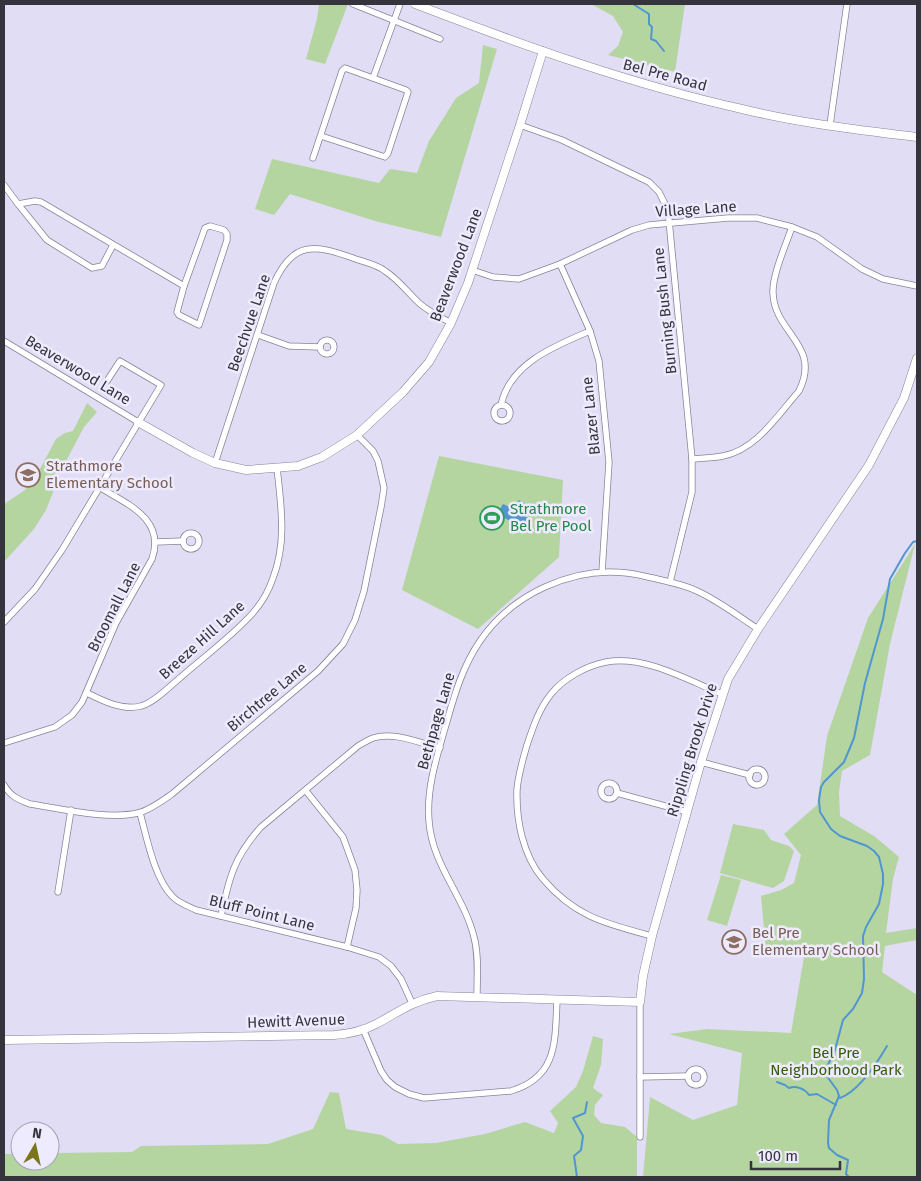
<svg xmlns="http://www.w3.org/2000/svg" width="921" height="1181" font-family="'Fira Sans',sans-serif">
<rect width="100%" height="100%" fill="#e1ddf5"/>
<!-- green -->
<g fill="#b5d5a0">
<path d="M319,4H348L325,64L306,59L317,19Z"/>
<path d="M591,4H685L675,72L608,55L618,46L623,32L613,16Z"/>
<path d="M483,45L497,49L441,237L375,221L290,194L274,215L255,209L272,159L379,183L390,169L417,173L429,141L456,98L479,83Z"/>
<path d="M87,403L97,412L84,427L63,467L52,476L56,485L46,510L34,529L4,562V504L25,490L40,469L56,439L65,433L73,431Z"/>
<path d="M439,456L563,480L559,557L478,629L402,590Z"/>
<path d="M915,544L890,644L870,755L842,771L839,792L840,816L874,836L899,857L893,879L886,933L917,928V940L885,946L882,972L917,995V1177H643L650,1097L693,1120L737,1105L742,1053L669,1034L707,1029L791,1033L805,951H766L761,896L781,890L794,883L801,855L784,834L817,805L827,736L868,618Z"/>
<path d="M733,824L764,830L771,840L789,846L794,851L784,881L773,888L720,873Z"/>
<path d="M721,875L741,880L727,926L707,920Z"/>
<path d="M593,1036L603,1039L601,1065L593,1088L603,1095L595,1105L594,1115L601,1123L625,1127L637,1137V1177H4V1154H20V1161H50V1153L132,1152L141,1146L268,1144L313,1129L330,1092L339,1093L346,1129L382,1135L398,1144L436,1143L485,1134L525,1122L554,1133L558,1123L550,1111L576,1087L583,1071Z"/>
</g>
<!-- water -->
<path fill="#5196d1" d="M519,500L528,505L523,515L533,520L527,530L497,514L503,504L514,509Z"/>
<g fill="none" stroke-linecap="round" stroke-linejoin="round">
<!-- stream -->
<g stroke="#5196d1" stroke-width="2">
<path d="M633,4L649,14V24L652,27L651,39L656,41L664,51"/>
<path d="M777,1082L785,1085L789,1088C796,1085 805,1089 809,1095L817,1094L836,1105"/>
<path d="M840,1098C859,1091 877,1063 887,1046"/>
<path d="M577,1177L574,1156L581,1150L583,1136L573,1118L585,1113L587,1102"/>
<path d="M849,1177L846,1174L848,1160L837,1155L829,1148L828,1143L829,1120L839,1096L837,1090L826,1075L825,1071L835,1050L843,1020L853,1009L862,993L864,979L863,936L866,927L879,904L883,884V874L879,857L874,851L867,846L840,836L831,829L820,812L819,800L821,787L824,782L844,762L854,738L865,683L883,619L890,579L905,553L913,542L917,541"/>
</g>
<!-- street casing -->
<g stroke="#878398" stroke-width="7">
<g id="street">
<path d="M353,4L440,39"/>
<path d="M373,78L400,4"/>
<path d="M520,125L562,140L649,182L659,192L668,210L692,459V492L670,582"/>
<path d="M830,125L847,4"/>
<path d="M313,158L342,71L345,68L406,90L408,92L388,153L385,157L321,136"/>
<path d="M4,185L18,204L35,201L41,202L184,286"/>
<path d="M18,204L47,240L92,268L102,266L113,245"/>
<path d="M210,226L224,230L227,234V240L199,325L179,315L177,312L184,286L205,228Z"/>
<path d="M560,264L590,331L599,361L609,462L602,572"/>
<path d="M472,270L493,277L519,279L560,264L632,230L649,225L728,218H757L792,227L817,237L862,269L883,279L917,286"/>
<path d="M258,335L289,346L320,347"/>
<circle cx="327" cy="347" r="7"/>
<path d="M4,341L138,422"/>
<path d="M501,405C510,363 555,346 590,331"/>
<circle cx="502" cy="413" r="8"/>
<path d="M692,459C702,458 713,458 723,456C756,450 778,415 799,391C822,345 774,333 773,293C772,276 786,244 792,227"/>
<path d="M215,463L274,283C293,241 314,244 353,258C363,262 376,264 385,271C399,280 407,292 419,303C428,311 440,317 451,323"/>
<circle cx="191" cy="541" r="8"/>
<path d="M156,542L183,541"/>
<path d="M4,622L35,589L62,550L161,385L120,361L107,381"/>
<path d="M87,693C103,701 123,711 141,706C154,703 171,685 181,677C205,656 231,637 252,614C261,604 269,590 273,578C287,542 281,505 277,468"/>
<path d="M4,743L55,727L72,715L82,702L116,623L152,559C166,519 127,504 99,487"/>
<path d="M701,762L750,775"/>
<circle cx="757" cy="777" r="8"/>
<circle cx="609" cy="791" r="8"/>
<path d="M4,785C10,796 19,800 30,804C62,809 108,820 138,813C150,810 162,801 172,794L318,671L343,644L355,620L364,591L381,507L384,488L378,461L373,451L357,435"/>
<path d="M306,791L343,837L355,870L357,890L356,908L347,947"/>
<path d="M617,793L687,812"/>
<path d="M140,813C147,838 154,877 172,896C178,903 188,906 196,910L347,947L379,957L391,966L401,979L412,1003"/>
<path d="M58,892L71,810"/>
<path d="M221,916C229,878 234,857 261,827L358,746C363,743 368,740 373,738C393,731 420,743 440,748"/>
<path d="M652,936C607,924 575,917 543,879C523,856 516,820 517,790C518,775 523,759 527,745C533,727 539,709 551,694C564,678 586,666 606,662C645,655 687,680 722,694"/>
<path d="M477,997C477,977 479,956 474,937C464,896 432,865 429,821C426,787 438,753 447,721C455,693 463,666 480,641C511,595 572,566 627,573C637,574 647,577 657,579C670,582 685,585 697,591C719,601 738,616 758,629"/>
<path d="M363,1029L381,1071L387,1080L395,1087L409,1094L424,1098L511,1091C558,1077 555,1041 557,1000"/>
<circle cx="696" cy="1077" r="8"/>
<path d="M640,1077L688,1076"/>
<path d="M640,1137V1002"/>
</g>
</g>
<!-- secondary casing -->
<g stroke="#878398" stroke-width="9">
<g id="secondary">
<path d="M415,4C522,45 630,84 742,109C799,123 859,130 917,137"/>
<path d="M138,422L193,453L215,463L246,470L298,466L322,457L357,435L403,392L429,362L451,323L468,283L520,125L543,51"/>
<path d="M4,1040L334,1035C348,1034 363,1031 376,1024C399,1012 410,1002 437,996L640,1002L643,976L652,936L701,762L728,679L758,629L869,465L904,398L917,358"/>
</g>
</g>
<!-- street -->
<use href="#street" stroke="#fff" stroke-width="5.5"/>
<!-- secondary -->
<use href="#secondary" stroke="#fff" stroke-width="8"/>
</g>
<!-- icons -->
<defs>
<g id="school-ring" transform="scale(1.25)"><circle r="9.5" fill="#eeebfe" stroke="#8d6e63" stroke-width="1.5"/><path d="M0-5L7-2L0 1L-7-2ZM-4 1L0 2.5L4 1V4Q0 6-4 4Z" fill="#8d6e63"/></g>
<g id="stadium-ring" transform="scale(1.25)"><circle r="9.5" fill="#eeebfe" stroke="#2e9e5b" stroke-width="1.5"/><path d="M0-5a6.5 5 0 1 0 0 10a6.5 5 0 1 0 0-10ZM-3.5-1.8h7v3.6h-7Z" fill="#2e9e5b"/></g>
</defs>
<g fill-rule="evenodd">
<use href="#school-ring" x="28" y="475"/>
<use href="#stadium-ring" x="492" y="518"/>
<use href="#school-ring" x="734" y="942"/>
</g>
<g text-anchor="middle" stroke-width="5" stroke-linejoin="round" paint-order="stroke">
<!-- street labels -->
<g font-size="15" fill="#35343d" stroke="#eeebfe">
<text transform="translate(665 75) rotate(15)" y="5">Bel Pre Road</text>
<text transform="translate(696 209) rotate(-4)" y="5">Village Lane</text>
<text transform="translate(456 265) rotate(-69)" y="5">Beaverwood Lane</text>
<text transform="translate(665 311) rotate(-96)" y="5">Burning Bush Lane</text>
<text transform="translate(249 323) rotate(-71)" y="5">Beechvue Lane</text>
<text transform="translate(78 370) rotate(31)" y="5">Beaverwood Lane</text>
<text transform="translate(591 416) rotate(-96)" y="5">Blazer Lane</text>
<text transform="translate(114 607) rotate(-63)" y="5">Broomall Lane</text>
<text transform="translate(202 640) rotate(-42)" y="5">Breeze Hill Lane</text>
<text transform="translate(267 697) rotate(-40)" y="5">Birchtree Lane</text>
<text transform="translate(436 721) rotate(-74)" y="5">Bethpage Lane</text>
<text transform="translate(692 750) rotate(-73)" y="5">Rippling Brook Drive</text>
<text transform="translate(262 913) rotate(14)" y="5">Bluff Point Lane</text>
<text transform="translate(296 1021) rotate(-2)" y="5">Hewitt Avenue</text>
</g>
<!-- education labels -->
<g font-size="15" fill="#785e54" stroke="#eeebfe" text-anchor="start">
<text x="46" y="471">Strathmore<tspan x="46" dy="17">Elementary School</tspan></text>
<text x="752" y="938">Bel Pre<tspan x="752" dy="17">Elementary School</tspan></text>
</g>
<!-- leisure labels -->
<g font-size="15" fill="#27864d" stroke="#eeebfe" text-anchor="start">
<text x="510" y="514">Strathmore<tspan x="510" dy="17">Bel Pre Pool</tspan></text>
</g>
<!-- park labels -->
<g font-size="15" fill="#345c0b" stroke="#eeebfe">
<text x="836" y="1058">Bel Pre<tspan x="836" dy="17">Neighborhood Park</tspan></text>
</g>
</g>
<!-- border -->
<rect width="921" height="1181" fill="none" stroke="#35343d" stroke-width="10"/>
<!-- north arrow -->
<g transform="translate(35 1146) rotate(9)"><circle r="24" fill="#eeebfe" stroke="#a4a2b1"/>
<path d="M0-4L9 19L0 12L-9 19Z" fill="#78751a"/>
<text y="-8" font-size="14" font-weight="bold" text-anchor="middle" fill="#35343d">N</text>
</g>
<!-- scale -->
<path d="M751 1161v8h89v-8" fill="none" stroke="#35343d" stroke-width="2.5"/>
<text x="758" y="1161" font-size="15" fill="#35343d" stroke="#eeebfe" stroke-width="4" paint-order="stroke">100 m</text>
</svg>
